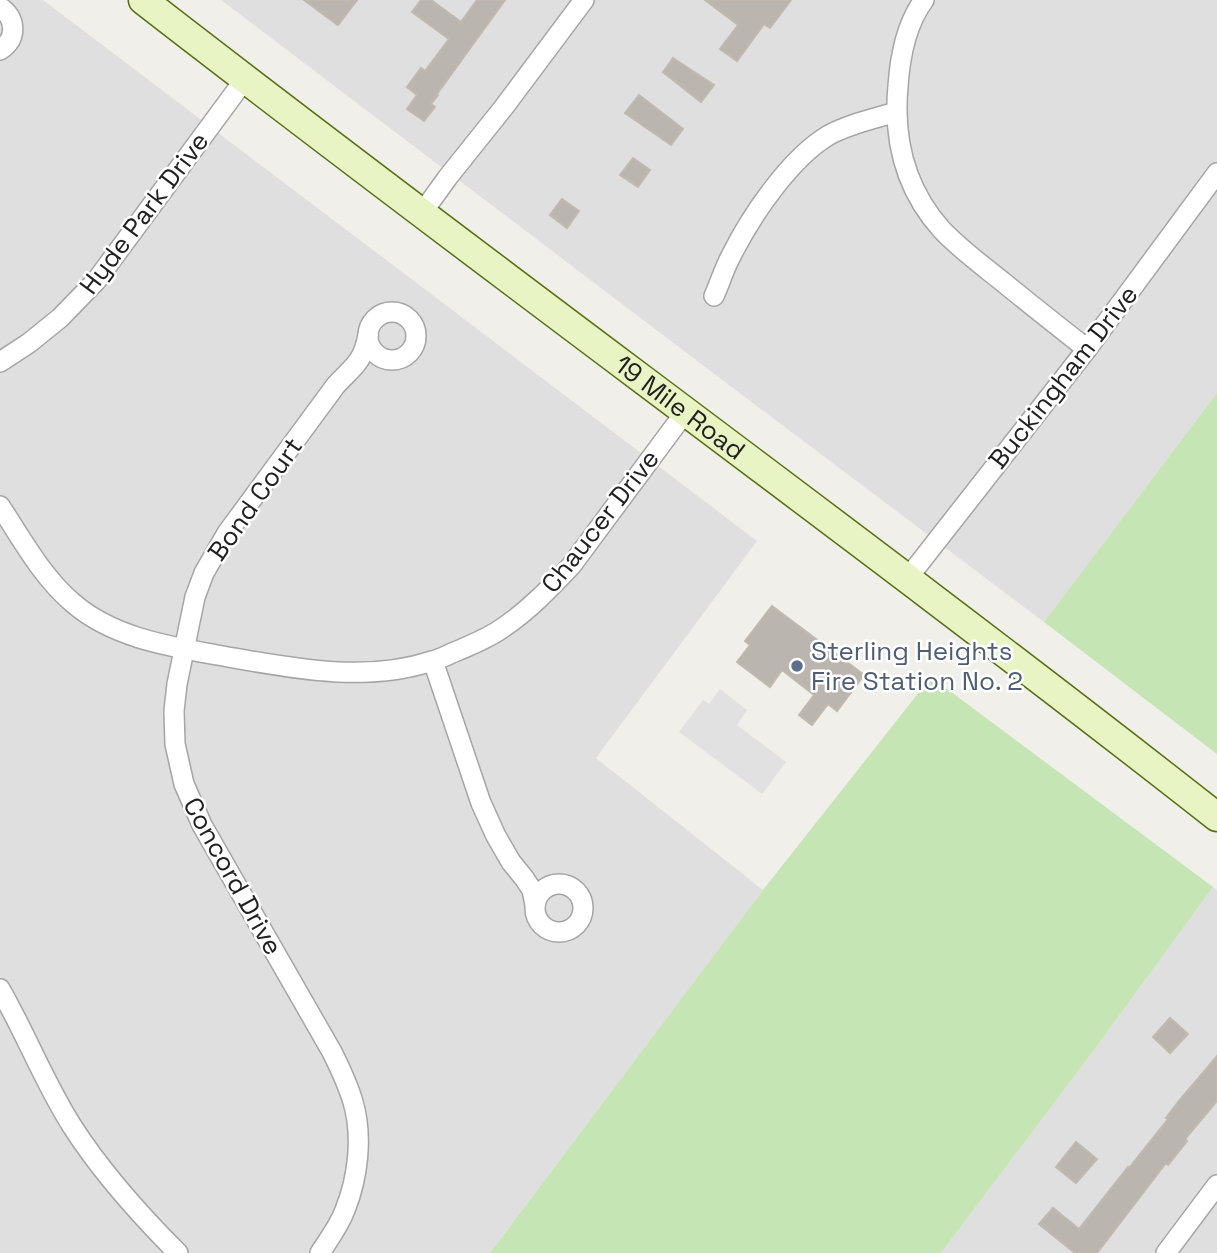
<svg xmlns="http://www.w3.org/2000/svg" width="1217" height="1253" font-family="'Space Grotesk',sans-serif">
<rect width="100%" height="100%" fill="#f1efe9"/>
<!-- residential -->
<g fill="#dfdfdf">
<path d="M0,0H43L757,541L596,758L763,890L490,1253H0Z"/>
<path d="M221,0H1217V393L1044,622L762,410Z"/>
<path d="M1213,887L1217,890V1253H941L1094,1050Z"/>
</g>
<!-- grass -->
<g fill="#c5e5b5">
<path d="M1217,393V754L1044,622Z"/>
<path d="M931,677L1213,887L1094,1050L941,1253H490L763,890Z"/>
</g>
<!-- parking -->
<path fill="#e1e1e1" d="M720,689L747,710L737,725L786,762L762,794L679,732L703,700L709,704Z"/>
<!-- building -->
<g fill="#bab6af" stroke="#c1b9ad" stroke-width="2">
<path d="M304,0H357L338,25Z"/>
<path d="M421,0H431L461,22L477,0H505L437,94L438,95L431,104L435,107L424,121L407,109L417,95L407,87L421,68L425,71L449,39L412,12Z"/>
<path d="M705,0H791L770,28L764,24L737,61L720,49L738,25Z"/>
<path d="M673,58L714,85L701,102L663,72Z"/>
<path d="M639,95L683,129L671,145L625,113Z"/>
<path d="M633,158L650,170L638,187L620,175Z"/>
<path d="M562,199L579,211L567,228L550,215Z"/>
<path d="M772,606L864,675L837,711L828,704L812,725L799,715L814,695L782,670L770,687L737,662L750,645L745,641Z"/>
<path d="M1170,1018L1188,1034L1170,1053L1153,1037Z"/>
<path d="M1217,1056V1101L1185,1139L1187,1141L1168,1165L1166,1163L1097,1253H1075L1039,1224L1053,1208L1079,1229L1128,1167L1129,1168L1168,1119L1166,1118L1179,1101Z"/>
<path d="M1076,1142L1097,1159L1076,1183L1056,1167Z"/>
</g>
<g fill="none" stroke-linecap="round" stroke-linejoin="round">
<!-- street casing -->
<g stroke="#a5a5a5" stroke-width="22">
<g id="street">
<path d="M924,0C906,24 900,57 898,86C893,140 905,189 942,230C960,249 983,266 1003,282C1031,305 1059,327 1087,349"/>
<path d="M0,7C17,19 17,39 0,50"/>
<path d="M422,213L448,177L504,107L584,0"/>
<path d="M714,296C720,283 724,269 731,256C751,216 790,158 829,135C849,124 873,119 896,112"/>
<circle cx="392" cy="336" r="24"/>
<path d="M0,362L29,343L60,318L96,281L245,79"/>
<path d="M0,506C22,539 42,577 73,603C112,637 167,646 217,655C286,667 363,684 432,661C441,659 449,654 457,651C473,644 489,638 504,627C529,610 550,588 571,566L686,411"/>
<path d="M907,579L1087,349L1217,173"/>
<path d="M433,661L481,803L496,836L511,862L524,878L532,890L535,905"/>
<circle cx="559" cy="908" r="24"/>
<path d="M0,989C26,1034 44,1082 72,1126C102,1173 139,1214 178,1253"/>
<path d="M320,1253C329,1239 339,1226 345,1210C358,1178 363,1136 353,1102C348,1085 340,1068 332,1052L202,825L184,784L175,744L174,711L177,684L195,597L204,573L227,533L336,385C354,366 363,362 368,335"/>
<path d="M1166,1253L1217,1185"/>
</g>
</g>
<!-- secondary casing -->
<g stroke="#566f12" stroke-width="31">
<g id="secondary">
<path id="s1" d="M143,0C498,276 863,539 1217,817"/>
</g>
</g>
<!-- street -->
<use href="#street" stroke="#fff" stroke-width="19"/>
<!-- secondary -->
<use href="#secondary" stroke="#e9f4c4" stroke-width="28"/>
</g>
<!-- markers -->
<circle fill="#5c6f8a" stroke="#fff" stroke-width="2.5" cx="797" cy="666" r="7"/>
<g text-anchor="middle" stroke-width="5" stroke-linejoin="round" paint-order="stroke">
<!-- street labels -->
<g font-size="26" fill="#212121" stroke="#fff">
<text transform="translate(144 213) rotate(-53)" y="9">Hyde Park Drive</text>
<text transform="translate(1063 377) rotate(-52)" y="9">Buckingham Drive</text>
<text dy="9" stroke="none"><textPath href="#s1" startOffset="674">19 Mile Road</textPath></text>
<text transform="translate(255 499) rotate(-55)" y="9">Bond Court</text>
<text transform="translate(600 521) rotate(-52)" y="9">Chaucer Drive</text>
<text transform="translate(233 876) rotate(61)" y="9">Concord Drive</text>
</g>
<!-- service labels -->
<g font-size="26" fill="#4e5e75" stroke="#fff" text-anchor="start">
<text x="811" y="660">Sterling Heights<tspan x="811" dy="30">Fire Station No. 2</tspan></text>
</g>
</g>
</svg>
